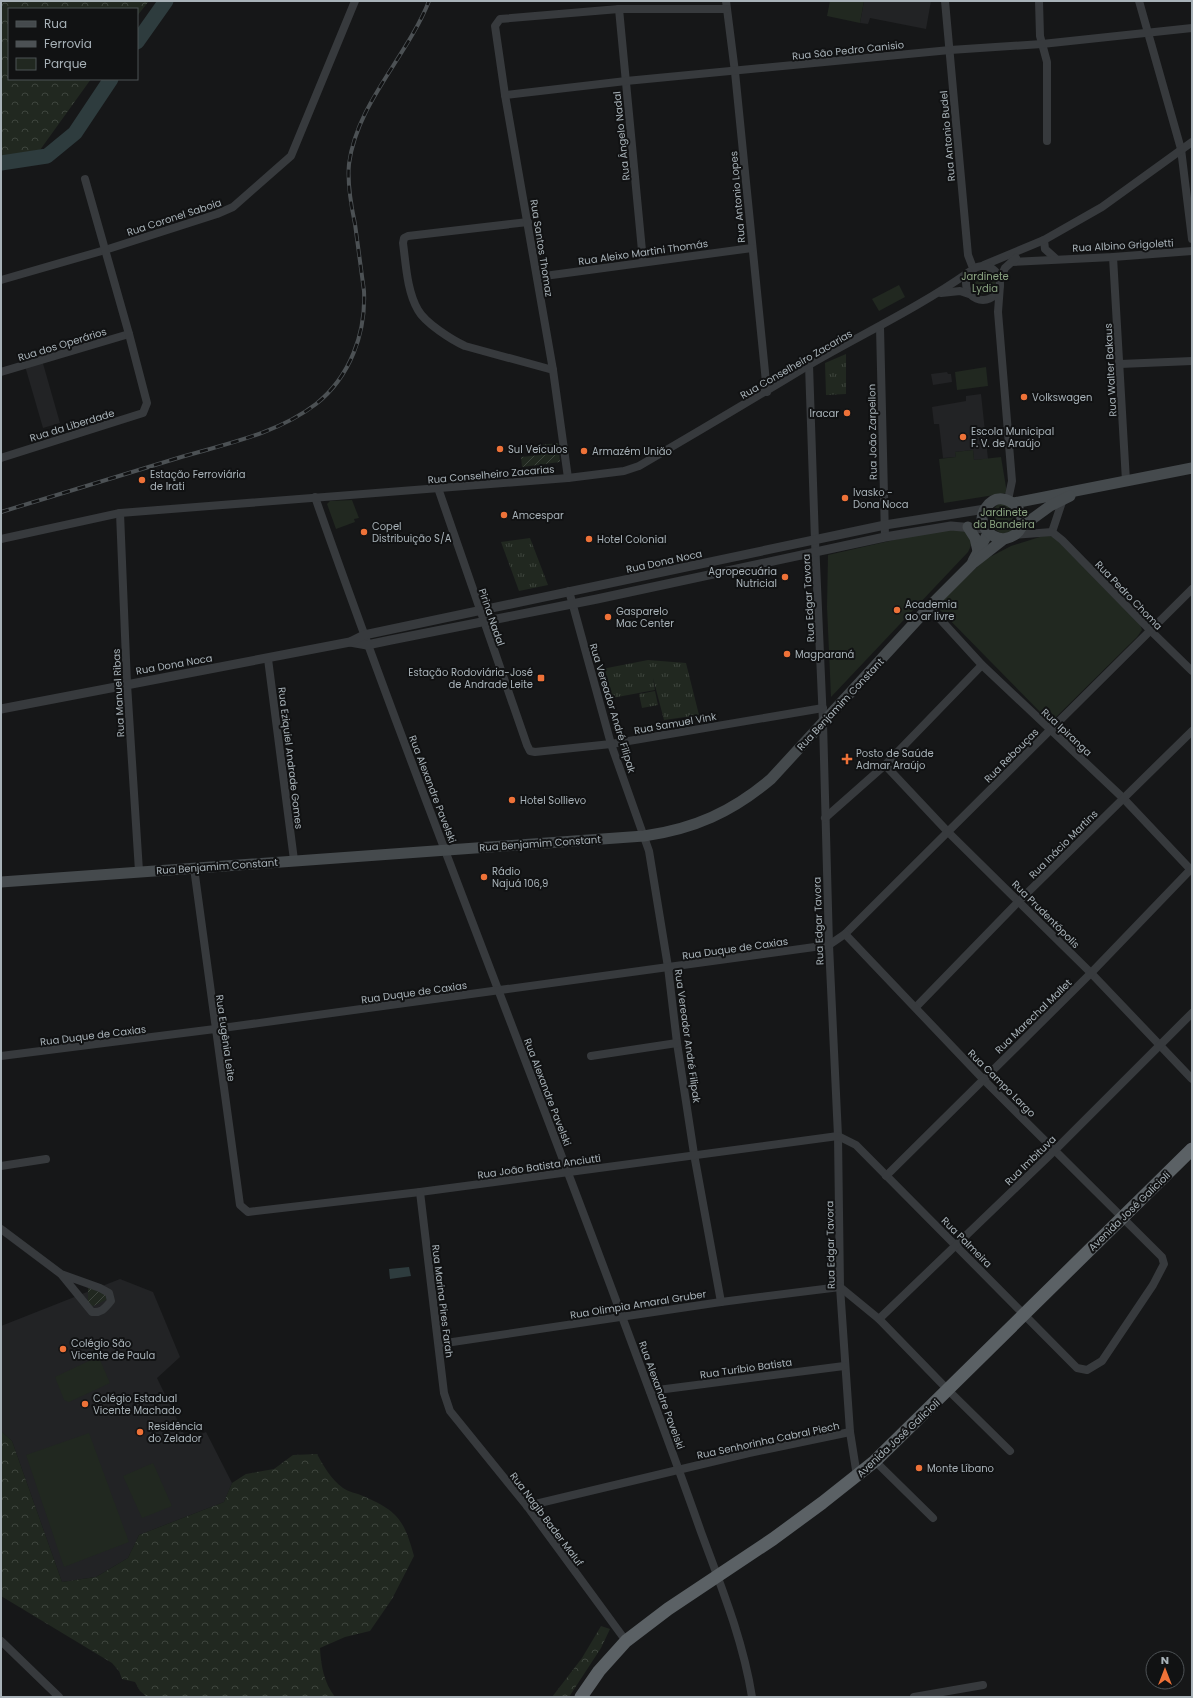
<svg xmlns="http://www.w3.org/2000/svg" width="1193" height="1698" font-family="Poppins,sans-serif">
<defs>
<pattern id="grass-tufts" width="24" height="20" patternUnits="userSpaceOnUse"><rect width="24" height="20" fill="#212820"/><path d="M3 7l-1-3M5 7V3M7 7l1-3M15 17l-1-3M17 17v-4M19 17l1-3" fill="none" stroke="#3e453e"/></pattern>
<pattern id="forest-crowns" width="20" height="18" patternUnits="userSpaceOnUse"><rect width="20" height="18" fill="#212820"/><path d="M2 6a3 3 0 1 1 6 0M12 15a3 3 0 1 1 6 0" fill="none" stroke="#3e453e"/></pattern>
<pattern id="garden-furrows" width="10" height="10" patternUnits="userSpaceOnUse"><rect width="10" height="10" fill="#212820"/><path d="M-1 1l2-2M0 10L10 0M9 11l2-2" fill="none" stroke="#3e453e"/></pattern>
</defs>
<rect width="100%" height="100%" fill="#161718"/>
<!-- built -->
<g fill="#222325">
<path d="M864,1H931L926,29L870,18L868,24L860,23Z"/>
<path d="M42,360L60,423L43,428L25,366Z"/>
<path d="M947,372L948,374H951L952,382L933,385L931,374Z"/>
<path d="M981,394L988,459L974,460L973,450L955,452L956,457L943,458L939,424H934L932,407L966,401V396Z"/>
<path d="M120,1279L153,1292L180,1357L157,1378L187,1440L206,1432L232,1483L224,1502L139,1535L128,1558L96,1577L62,1582L12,1441L1,1431V1326Z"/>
</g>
<!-- grass -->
<g fill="url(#grass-tufts)">
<path d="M846,354V394L826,395L825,363Z"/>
<path d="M530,538L548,585L519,591L501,542Z"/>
<path d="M648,660L686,663L699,715L664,720L653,678L655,690L612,698L602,669Z"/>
<path d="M655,691L658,705L642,708L639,694Z"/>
</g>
<!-- forest -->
<g fill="url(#forest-crowns)">
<path d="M1,1H149L137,16V9H9V79H91L40,150L1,156Z"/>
<path d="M1,1431L12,1441L62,1582L96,1577L128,1558L139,1535L224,1502L232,1483L246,1474L274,1469L293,1455L317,1454C324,1467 331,1479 343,1488C348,1492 357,1493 363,1496C398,1511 404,1520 414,1556L392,1599L370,1631L345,1637L320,1648C321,1666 324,1683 335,1697H147L140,1691L135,1682L122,1679L119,1671L112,1663L1,1596Z"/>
<path d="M601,1626L610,1629L601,1648L569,1697H552L582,1658Z"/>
</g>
<!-- park -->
<g fill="#212820">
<path d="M830,1H864L860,23L827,16Z"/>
<circle cx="985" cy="282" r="12"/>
<path d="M899,285L905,297L879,311L872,299Z"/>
<path d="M986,367L988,386L957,390L955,372Z"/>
<path d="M973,450L974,460L1001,457L1007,493L944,503L939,459L956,457L955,452Z"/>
<path d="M352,500L359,518L354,519L355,522L336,529L327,504L330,501Z"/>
<path d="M1007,503L1020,516L1015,530L1002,534L991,527L989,514L998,504Z"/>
<path d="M942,529H962C970,537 974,541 968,552L831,697L827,607L828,555Z"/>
<path d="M1046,535L1054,537L1140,624L1142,630L1137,637L1053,720L1045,717L935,605L986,559L1011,546Z"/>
<path d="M95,1358L100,1360L110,1383L69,1402L64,1400L55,1377Z"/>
<path d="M89,1433L129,1542L64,1567L26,1455Z"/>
<path d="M153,1463L172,1506L142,1518L123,1476Z"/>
</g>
<!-- garden -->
<g fill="url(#garden-furrows)">
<path d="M558,443L560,462L522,467L521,457L541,455L540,445Z"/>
<path d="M88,1287L103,1290L107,1298L106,1300L91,1307L88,1303Z"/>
</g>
<!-- water -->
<path fill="#2e3c3e" d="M409,1267L411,1276L390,1279L389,1269Z"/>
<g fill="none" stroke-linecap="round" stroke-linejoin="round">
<!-- river -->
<g stroke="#2e3c3e" stroke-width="15">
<path d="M137,42L166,1"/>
<path d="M1,163L47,156L75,133L111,79"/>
</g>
<!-- minor -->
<g stroke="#373a3d" stroke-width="8">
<path d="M726,1L735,72L767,392"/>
<path d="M945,1L968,255L973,268"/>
<path d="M1039,1L1040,36L1047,62V141"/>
<path d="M1139,1L1181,149L1192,239"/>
<path d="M619,9L643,261"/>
<path d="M505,95L626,81L950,50L1042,44L1192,28"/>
<path d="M528,222L408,236L404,238L403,243C406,265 407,291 418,310C425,323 452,340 465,346L553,370"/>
<path d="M1044,240L1045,249L1055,258"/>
<path d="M1113,257L1126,481"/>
<path d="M1012,262L1113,257L1192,251"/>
<path d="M984,265L1044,240L1102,207L1192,142"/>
<circle cx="983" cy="283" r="17"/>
<path d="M537,277L752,248"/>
<path d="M1000,279L1005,268L1016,258"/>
<path d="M1,280L105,250L217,214L233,207L291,156L355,1"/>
<path d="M1000,285L998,312L1012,481L1008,500"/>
<path d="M941,293L960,291L969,294"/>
<path d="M880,327L885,537"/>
<path d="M1120,364L1192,361"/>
<path d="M809,365L815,541L823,722L829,945L838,1136L840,1287L850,1432L857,1476"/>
<path d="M1,372L129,334"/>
<path d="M1,458L143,413L147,403L129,334L85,179"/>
<path d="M568,478L553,370L505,95L495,26L500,19L619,9H726"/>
<path d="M438,488L527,745L530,751L535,752L611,744L823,708"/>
<path d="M315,497C410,768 517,1034 617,1303C645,1379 674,1455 701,1532C721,1586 743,1640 752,1697"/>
<path d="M120,513L127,684L139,871"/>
<path d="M1052,532L1063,499"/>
<path d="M1014,535L1052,532L1062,540L1150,630L1192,671"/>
<path d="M1,539L120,513L568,478L624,471L639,466C696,433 753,399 809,365C862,334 918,308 969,272"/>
<path d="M569,591L611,744L649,851L668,967L677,1043L694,1154L721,1302"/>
<path d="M929,607L982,665L1123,798L1192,871"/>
<path d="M268,659L294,860"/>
<path d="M885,765L948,832L1091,973L1192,1079"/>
<path d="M825,818L885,765L982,665"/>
<path d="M845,934L1192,589"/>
<path d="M916,1007L1019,901L1192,731"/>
<path d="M1,1056L215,1029L829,945L845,934L983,1079L1162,1257L1164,1264L1153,1285L1102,1361L1087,1370L1077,1368L856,1145L838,1136L420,1192L248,1212L240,1205L194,868"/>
<path d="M591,1056L677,1043"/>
<path d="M1,1166L46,1159"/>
<path d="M886,1176L1091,973L1192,868"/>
<path d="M420,1192L444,1393L450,1411L527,1506L626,1641"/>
<path d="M1,1229L61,1274L92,1312C102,1313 105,1308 111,1301L109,1293L100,1288L61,1274"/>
<path d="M879,1319L1055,1150L1192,1013"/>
<path d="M439,1344L721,1302L840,1287L879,1319L948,1390L1010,1451"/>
<path d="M650,1391L844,1366"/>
<path d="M875,1461L933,1518"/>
<path d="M527,1506L749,1453L850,1432"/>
<path d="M1,1641L59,1697"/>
<path d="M914,1697L983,1685"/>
</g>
<!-- tertiary -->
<g stroke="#373a3d" stroke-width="9">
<path d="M350,642L367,645L391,640L597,599L885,537L951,526L985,529"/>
<path d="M1,709L350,642L364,635L885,525L985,509"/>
</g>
<!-- secondary -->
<g stroke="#454a4d" stroke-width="11">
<path d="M1014,503L1192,468"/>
<path d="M968,527L975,538L978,551"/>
<path d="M1021,527L1050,506L1070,496"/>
<path d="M973,561L988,533"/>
<path d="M1,882L644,836C694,829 732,812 771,779L929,607L972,564L1004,539C1046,530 1005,477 985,509C976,523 989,538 1004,539"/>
</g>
<!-- trunk -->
<path stroke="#5b6165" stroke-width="13" d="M581,1697L599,1671L626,1641L668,1609L773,1539L822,1503L875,1461L1192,1149"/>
<!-- rail casing -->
<g stroke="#4c5154" stroke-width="4">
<path id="rail" d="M1,512C60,494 119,476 178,458C225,444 277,434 316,404C350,377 366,333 364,291C361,269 358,247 355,224C351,205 347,184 349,164C357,103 407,57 429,1"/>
</g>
<!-- rail -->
<use href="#rail" stroke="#111213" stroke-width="2.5" stroke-dasharray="8" stroke-linecap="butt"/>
</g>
<!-- markers -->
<g fill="#ee7238" stroke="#111213" stroke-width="1.5">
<circle cx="1024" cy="397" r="4"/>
<circle cx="847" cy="413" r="4"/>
<circle cx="963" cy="437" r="4"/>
<circle cx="500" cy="449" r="4"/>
<circle cx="584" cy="451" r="4"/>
<circle cx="142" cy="480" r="4"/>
<circle cx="845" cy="498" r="4"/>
<circle cx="504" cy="515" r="4"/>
<circle cx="364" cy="532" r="4"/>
<circle cx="589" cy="539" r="4"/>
<circle cx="785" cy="577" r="4"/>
<circle cx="897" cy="610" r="4"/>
<circle cx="608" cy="617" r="4"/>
<circle cx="787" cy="654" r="4"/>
<rect x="537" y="674" width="8" height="8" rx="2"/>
<path d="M845 753h4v4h4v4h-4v4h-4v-4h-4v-4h4z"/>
<circle cx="512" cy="800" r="4"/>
<circle cx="484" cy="877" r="4"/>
<circle cx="63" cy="1349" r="4"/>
<circle cx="85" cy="1404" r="4"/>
<circle cx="140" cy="1432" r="4"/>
<circle cx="919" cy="1468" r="4"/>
</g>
<g text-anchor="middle" stroke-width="4" stroke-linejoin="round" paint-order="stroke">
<!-- street labels -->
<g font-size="10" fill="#a8b2b8" stroke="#111213">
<text transform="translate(848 50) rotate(-6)" y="4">Rua São Pedro Canisio</text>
<text transform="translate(621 136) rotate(-96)" y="4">Rua Ângelo Nadal</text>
<text transform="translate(947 136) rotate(-95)" y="4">Rua Antonio Budel</text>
<text transform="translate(737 197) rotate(-95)" y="4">Rua Antonio Lopes</text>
<text transform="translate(174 217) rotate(-18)" y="4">Rua Coronel Saboia</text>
<text transform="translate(1123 245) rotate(-3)" y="4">Rua Albino Grigoletti</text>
<text transform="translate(542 248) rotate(81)" y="4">Rua Santos Thomaz</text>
<text transform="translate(643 252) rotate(-8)" y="4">Rua Aleixo Martini Thomás</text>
<text transform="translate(62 344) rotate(-17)" y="4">Rua dos Operários</text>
<text transform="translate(796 364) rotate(-30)" y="4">Rua Conselheiro Zacarias</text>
<text transform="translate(1110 370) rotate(-93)" y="4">Rua Walter Bakaus</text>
<text transform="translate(72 425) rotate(-17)" y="4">Rua da Liberdade</text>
<text transform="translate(872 432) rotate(-91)" y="4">Rua João Zarpellon</text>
<text transform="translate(491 474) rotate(-5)" y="4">Rua Conselheiro Zacarias</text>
<text transform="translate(664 561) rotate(-12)" y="4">Rua Dona Noca</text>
<text transform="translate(1129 595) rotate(46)" y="4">Rua Pedro Choma</text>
<text transform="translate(808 598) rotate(-93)" y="4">Rua Edgar Tavora</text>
<text transform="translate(492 617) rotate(71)" y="4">Pirina Nadal</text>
<text transform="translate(174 664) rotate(-10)" y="4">Rua Dona Noca</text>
<text transform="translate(118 693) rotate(-93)" y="4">Rua Manuel Ribas</text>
<text transform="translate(840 704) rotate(-47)" y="4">Rua Benjamim Constant</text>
<text transform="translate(613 708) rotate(73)" y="4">Rua Vereador André Filipak</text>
<text transform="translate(675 723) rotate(-10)" y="4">Rua Samuel Vink</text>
<text transform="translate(1067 732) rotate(43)" y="4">Rua Ipiranga</text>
<text transform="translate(1011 755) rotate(-45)" y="4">Rua Rebouças</text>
<text transform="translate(291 758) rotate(83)" y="4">Rua Eziquiel Andrade Gomes</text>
<text transform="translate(433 789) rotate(69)" y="4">Rua Alexandre Pavelski</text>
<text transform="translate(540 843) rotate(-4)" y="4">Rua Benjamim Constant</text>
<text transform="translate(1063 844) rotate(-45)" y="4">Rua Inácio Martins</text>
<text transform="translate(217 866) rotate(-4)" y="4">Rua Benjamim Constant</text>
<text transform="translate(1046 914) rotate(45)" y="4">Rua Prudentópolis</text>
<text transform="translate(818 921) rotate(-92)" y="4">Rua Edgar Tavora</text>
<text transform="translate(735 948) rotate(-8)" y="4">Rua Duque de Caxias</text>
<text transform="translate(414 992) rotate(-8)" y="4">Rua Duque de Caxias</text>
<text transform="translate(1033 1016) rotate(-44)" y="4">Rua Marechal Mallet</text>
<text transform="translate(93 1035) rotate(-7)" y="4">Rua Duque de Caxias</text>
<text transform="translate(688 1036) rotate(82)" y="4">Rua Vereador André Filipak</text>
<text transform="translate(226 1038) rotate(82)" y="4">Rua Eugênia Leite</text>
<text transform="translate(1002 1083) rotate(45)" y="4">Rua Campo Largo</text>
<text transform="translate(548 1092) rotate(69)" y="4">Rua Alexandre Pavelski</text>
<text transform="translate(1030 1160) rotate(-44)" y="4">Rua Imbituva</text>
<text transform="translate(539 1166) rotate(-8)" y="4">Rua João Batista Anciutti</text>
<text transform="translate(1129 1211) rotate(-44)" y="4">Avenida José Galicioli</text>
<text transform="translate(967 1242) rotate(45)" y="4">Rua Palmeira</text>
<text transform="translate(830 1245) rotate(-91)" y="4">Rua Edgar Tavora</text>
<text transform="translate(443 1301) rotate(83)" y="4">Rua Marina Pires Farah</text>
<text transform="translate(638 1304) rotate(-9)" y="4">Rua Olimpia Amaral Gruber</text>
<text transform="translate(746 1368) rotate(-8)" y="4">Rua Turíbio Batista</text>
<text transform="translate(662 1395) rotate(70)" y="4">Rua Alexandre Pavelski</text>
<text transform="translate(898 1438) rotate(-43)" y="4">Avenida José Galicioli</text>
<text transform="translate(768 1440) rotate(-12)" y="4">Rua Senhorinha Cabral Piech</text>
<text transform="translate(547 1519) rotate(53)" y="4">Rua Nagib Bader Maluf</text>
</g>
<!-- park labels -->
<g font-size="10" fill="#89a280" stroke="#111213">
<text x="985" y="280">Jardinete<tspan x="985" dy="12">Lydia</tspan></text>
<text x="1004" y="516">Jardinete<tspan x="1004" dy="12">da Bandeira</tspan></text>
</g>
<!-- poi labels -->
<g font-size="10" fill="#a8b2b8" stroke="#111213" text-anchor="start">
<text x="1032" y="401">Volkswagen</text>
<text x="839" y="417" text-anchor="end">Iracar</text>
<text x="971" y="435">Escola Municipal<tspan x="971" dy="12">F. V. de Araújo</tspan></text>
<text x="508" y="453">Sul Veículos</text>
<text x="592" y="455">Armazém União</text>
<text x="150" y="478">Estação Ferroviária<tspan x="150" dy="12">de Irati</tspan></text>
<text x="853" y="496">Ivasko -<tspan x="853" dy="12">Dona Noca</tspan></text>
<text x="512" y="519">Amcespar</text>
<text x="372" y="530">Copel<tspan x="372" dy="12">Distribuição S/A</tspan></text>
<text x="597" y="543">Hotel Colonial</text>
<text x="777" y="575" text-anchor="end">Agropecuária<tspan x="777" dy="12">Nutricial</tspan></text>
<text x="905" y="608">Academia<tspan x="905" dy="12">ao ar livre</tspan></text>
<text x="616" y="615">Gasparelo<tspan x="616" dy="12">Mac Center</tspan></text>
<text x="795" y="658">Magparaná</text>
<text x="533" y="676" text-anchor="end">Estação Rodoviária-José<tspan x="533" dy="12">de Andrade Leite</tspan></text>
<text x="856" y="757">Posto de Saúde<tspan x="856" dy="12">Admar Araújo</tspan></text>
<text x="520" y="804">Hotel Sollievo</text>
<text x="492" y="875">Rádio<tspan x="492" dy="12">Najuá 106,9</tspan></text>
<text x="71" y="1347">Colégio São<tspan x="71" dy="12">Vicente de Paula</tspan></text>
<text x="93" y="1402">Colégio Estadual<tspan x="93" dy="12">Vicente Machado</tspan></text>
<text x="148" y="1430">Residência<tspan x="148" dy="12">do Zelador</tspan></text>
<text x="927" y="1472">Monte Líbano</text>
</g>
</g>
<!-- border -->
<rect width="1193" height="1698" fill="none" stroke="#a8b2b8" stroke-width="4"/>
<!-- legend -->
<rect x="8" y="8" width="130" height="72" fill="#111213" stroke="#4d5255"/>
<rect x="16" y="21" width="20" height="6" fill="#454a4d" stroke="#4d5255"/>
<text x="44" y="28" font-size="12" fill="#a8b2b8">Rua</text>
<rect x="16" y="41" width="20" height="6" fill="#4c5154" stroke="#4d5255"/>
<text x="44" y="48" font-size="12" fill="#a8b2b8">Ferrovia</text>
<rect x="16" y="58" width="20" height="12" fill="#212820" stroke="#4d5255"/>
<text x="44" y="68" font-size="12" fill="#a8b2b8">Parque</text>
<!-- north arrow -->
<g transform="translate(1165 1670)"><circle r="19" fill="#111213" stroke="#4d5255"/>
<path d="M0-3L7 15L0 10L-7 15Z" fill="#ee7238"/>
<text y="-6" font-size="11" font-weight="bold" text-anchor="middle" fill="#a8b2b8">N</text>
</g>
</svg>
